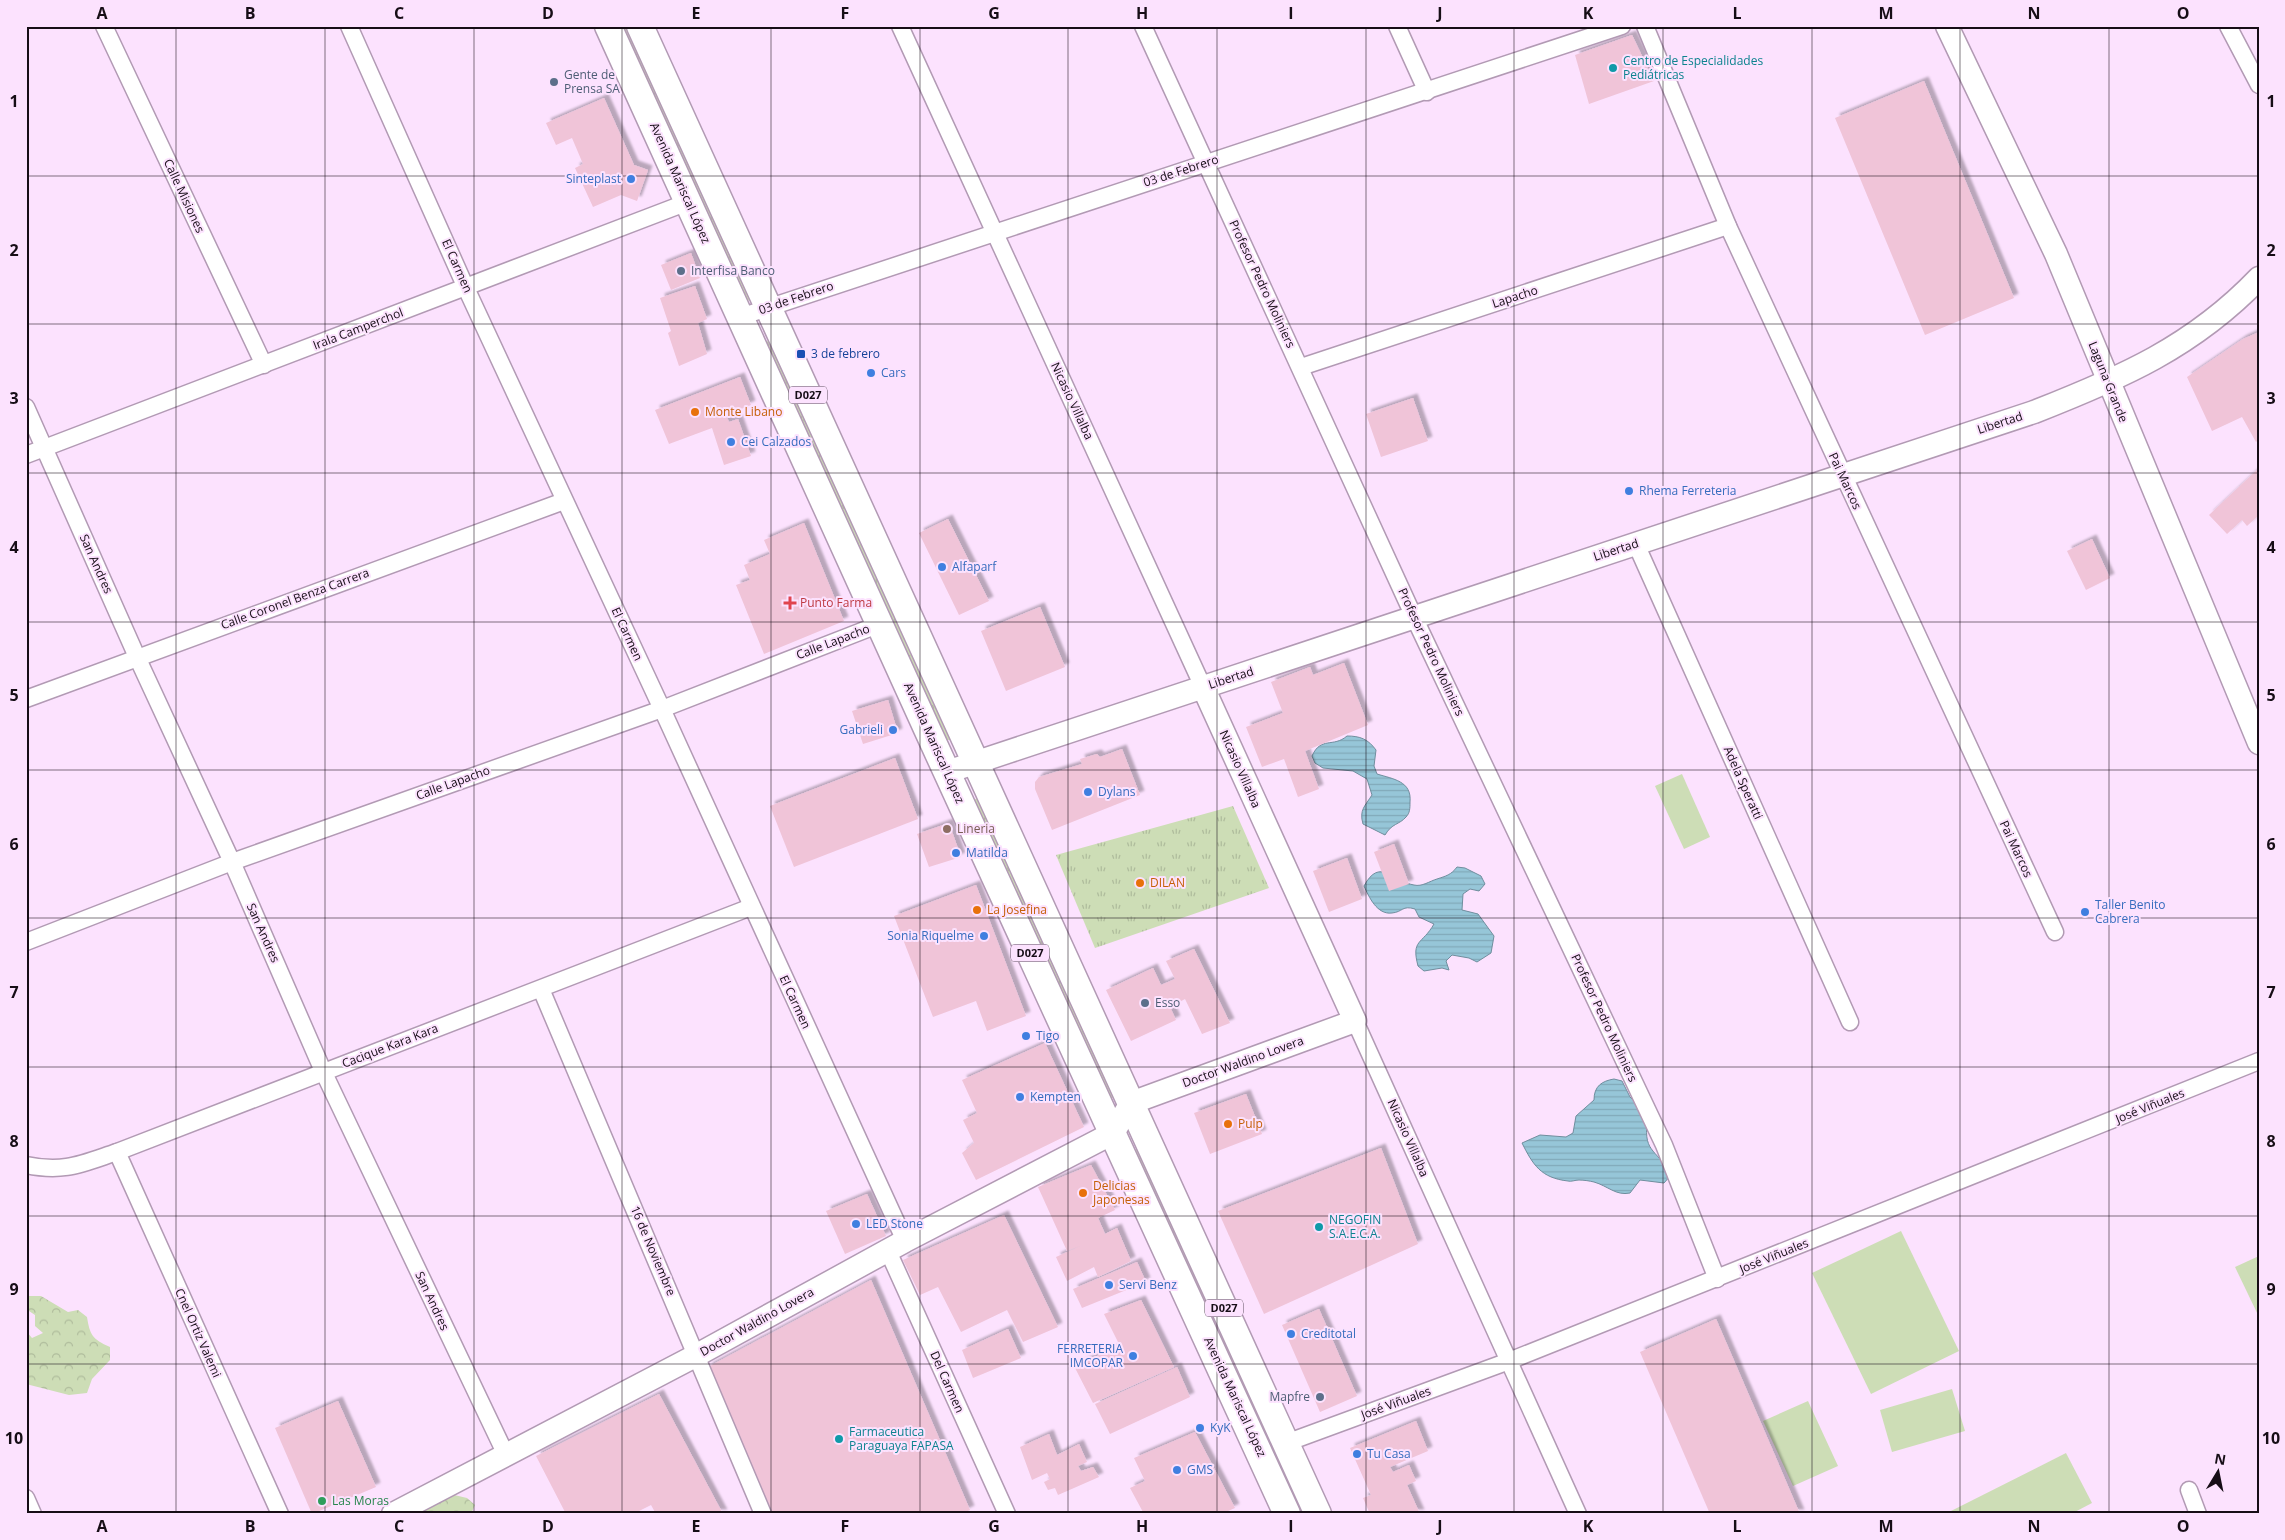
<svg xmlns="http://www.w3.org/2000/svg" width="2285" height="1540" font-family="'Open Sans',sans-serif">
<defs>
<pattern id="grass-tufts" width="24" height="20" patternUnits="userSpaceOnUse" patternTransform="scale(1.25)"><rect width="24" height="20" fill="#cdddb6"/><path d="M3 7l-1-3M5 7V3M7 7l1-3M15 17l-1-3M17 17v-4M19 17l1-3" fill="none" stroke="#afbc9c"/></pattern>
<pattern id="forest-crowns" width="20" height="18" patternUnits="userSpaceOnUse" patternTransform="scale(1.25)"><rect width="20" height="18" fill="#cdddb6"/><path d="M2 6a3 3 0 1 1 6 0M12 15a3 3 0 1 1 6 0" fill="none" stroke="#afbc9c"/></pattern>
<pattern id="water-rules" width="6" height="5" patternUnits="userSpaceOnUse" patternTransform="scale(1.25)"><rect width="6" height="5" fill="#96c6d8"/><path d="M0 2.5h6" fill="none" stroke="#81a9b9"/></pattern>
<filter id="shadow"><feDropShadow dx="4.5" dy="-4.5" stdDeviation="1" flood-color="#0004"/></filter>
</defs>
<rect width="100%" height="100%" fill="#fce2fe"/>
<!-- grass -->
<g fill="url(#grass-tufts)">
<path d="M620,26H628L751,298L748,301H745Z"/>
<path d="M769,340L771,341L951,738L950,740H946L765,343Z"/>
<path d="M977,798L979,799L1115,1096L1111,1099L973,801Z"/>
<path d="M1233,806L1269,888L1095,948L1056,855Z"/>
<path d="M1137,1149H1139L1268,1433L1264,1436L1134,1150Z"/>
</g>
<!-- forest -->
<g fill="url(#forest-crowns)">
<path d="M26,1296H41L68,1312L78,1310L87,1317C90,1335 92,1339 110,1347V1360L92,1379L87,1393L69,1395L26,1384V1331L32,1338L43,1333L35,1326V1315L26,1309Z"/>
<path d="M450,1494L467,1498L475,1505L471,1514H420V1509Z"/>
</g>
<!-- pitch -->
<g fill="#cdddb6">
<path d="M1682,774L1710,837L1684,849L1655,786Z"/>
<path d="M1901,1231L1959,1351L1871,1394L1812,1273Z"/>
<path d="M2259,1256V1317L2235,1267Z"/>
<path d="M1952,1389L1965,1431L1892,1452L1880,1410Z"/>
<path d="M1808,1401L1838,1466L1793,1486L1763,1421Z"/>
<path d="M2066,1453L2092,1503L2071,1514H1945Z"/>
</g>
<!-- water -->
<g fill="url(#water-rules)" stroke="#708e9e">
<path d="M1347,736C1360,736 1368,739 1376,750L1374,766L1377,774C1393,779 1412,781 1410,802C1410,808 1410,813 1406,817C1399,825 1392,823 1385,835L1363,824C1359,810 1365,806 1372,795L1367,779L1353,771L1323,768L1315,763L1312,756C1321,736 1333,748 1347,736Z"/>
<path d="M1457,867L1465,868L1481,876L1485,884L1479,891L1470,889L1463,894L1462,910L1478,914L1494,936L1491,953L1477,962L1469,958L1452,955L1446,961L1449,970L1442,968L1424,971L1418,966C1411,939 1422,945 1434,924L1419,917L1415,909C1402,905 1403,912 1392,913C1377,915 1369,897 1364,886C1380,856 1394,882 1414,885C1422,887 1430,881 1437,879C1446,876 1451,875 1457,867Z"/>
<path d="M1614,1079L1622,1081L1630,1097L1648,1115C1642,1154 1655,1146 1671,1175L1664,1183L1640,1180L1630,1193C1616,1196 1608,1186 1594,1182C1590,1181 1584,1180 1579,1180C1575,1180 1571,1182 1568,1181C1541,1178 1533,1165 1522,1143L1540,1135L1566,1137L1573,1133L1576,1116L1594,1100C1594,1086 1602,1081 1614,1079Z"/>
</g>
<!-- building -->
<g fill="#f0c4d8" filter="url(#shadow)">
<path d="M1632,35L1654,81L1589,104L1575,55Z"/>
<path d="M1924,81L2014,298L1925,335L1835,118Z"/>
<path d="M604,98L634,165L648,170L637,201L621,195L593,207L575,168L583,164L572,138L556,145L546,123Z"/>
<path d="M691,253L700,278L671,290L661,265Z"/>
<path d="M695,286L707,319L698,323L707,354L679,366L668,333L671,331L660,298Z"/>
<path d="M2259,332V439L2256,442L2242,417L2212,431L2187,377L2243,339Z"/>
<path d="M740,377L751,405L726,415L729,422L738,419L751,456L724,465L712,428L669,444L655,410Z"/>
<path d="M1413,398L1428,441L1381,457L1366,414Z"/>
<path d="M2259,468V515L2247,526L2242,520L2227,534L2209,515Z"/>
<path d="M948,519L989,601L959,615L919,533Z"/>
<path d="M804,523L844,621L764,654L736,585L750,580L744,565L770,554L764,540Z"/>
<path d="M2092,539L2110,578L2086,590L2067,551Z"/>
<path d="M1040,607L1065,667L1006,691L981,631Z"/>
<path d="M1344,663L1368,725L1305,751L1319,789L1298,797L1284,759L1262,767L1246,727L1283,713L1271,682L1310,667L1313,675Z"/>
<path d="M888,700L898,733L863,744L852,711Z"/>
<path d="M1122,749L1140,795L1052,830L1035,789V782L1039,777L1082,764L1080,759L1097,754L1100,757Z"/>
<path d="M895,758L918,819L794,867L770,806Z"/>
<path d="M949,823L961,857L929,867L917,834Z"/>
<path d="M1394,844L1409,884L1389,891L1374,852Z"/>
<path d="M1347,858L1362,899L1329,912L1313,871Z"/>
<path d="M976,885L1026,1016L987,1031L976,1001L933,1017L894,916Z"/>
<path d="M1194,949L1230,1023L1202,1034L1185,999L1170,1007L1176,1020L1131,1041L1106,990L1153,968L1161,985L1175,979L1166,961Z"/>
<path d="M1045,1043L1084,1127L976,1180L962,1153L974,1143L963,1120L977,1113L962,1080Z"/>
<path d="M1246,1094L1262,1134L1210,1154L1194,1113Z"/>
<path d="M1381,1148L1418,1244L1264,1314L1218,1211Z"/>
<path d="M1091,1165L1115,1210L1098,1218L1105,1234L1117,1228L1131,1261L1098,1277L1094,1267L1067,1281L1056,1257L1080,1246L1067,1251L1038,1187Z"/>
<path d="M867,1194L886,1236L845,1254L826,1211Z"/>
<path d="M1004,1215L1058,1327L1023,1342L1007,1310L961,1332L938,1287L920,1295L903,1260Z"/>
<path d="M1137,1262L1146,1282L1082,1308L1073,1289Z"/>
<path d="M871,1280L970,1510L961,1514H773L708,1367Z"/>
<path d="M1141,1300L1174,1367L1093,1403L1074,1366L1120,1346L1104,1314Z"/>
<path d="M1319,1309L1357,1396L1320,1412L1282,1325Z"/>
<path d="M1716,1319L1767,1437L1800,1514H1710L1640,1352Z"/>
<path d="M1008,1329L1021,1358L973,1378L962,1350Z"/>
<path d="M1177,1367L1190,1397L1110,1434L1095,1404Z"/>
<path d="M659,1394L723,1514H656L651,1505L633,1514H566L536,1456Z"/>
<path d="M338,1401L376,1487L312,1514L275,1428Z"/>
<path d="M1416,1421L1428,1451L1390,1467L1393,1472L1409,1465L1416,1481L1407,1485L1420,1514H1370L1363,1498L1371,1495L1350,1448Z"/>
<path d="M1195,1432L1235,1508L1221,1514H1144L1130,1488L1145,1481L1134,1458Z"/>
<path d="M1049,1434L1057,1455L1079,1444L1087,1462L1078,1466L1081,1471L1093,1467L1099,1477L1058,1495L1055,1488L1048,1490L1044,1482L1050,1479L1047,1473L1032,1480L1020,1447Z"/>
</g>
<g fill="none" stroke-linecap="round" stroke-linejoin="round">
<!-- minor casing -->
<g stroke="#b29ab4" stroke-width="19">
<g id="minor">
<path d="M104,26L264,365"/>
<path d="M349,26L466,288L662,709L905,1241"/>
<path d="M900,26L1203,687"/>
<path d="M1143,26L1414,617L1664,1145L1717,1279"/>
<path d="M1397,26L1427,92"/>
<path d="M1645,26L1728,226L2055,932"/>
<path d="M2228,26L2259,85"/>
<path d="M740,317L1622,26"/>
<path d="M1301,367L1728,226"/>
<path d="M26,407L137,657L232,862L323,1071L506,1455"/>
<path d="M26,455L688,202"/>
<path d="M1636,544L1850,1022"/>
<path d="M26,699L564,501"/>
<path d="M26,942L232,862L662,709L880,624"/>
<path d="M541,989L763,1514"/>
<path d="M1355,1021L1578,1514"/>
<path d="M117,1152L280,1514"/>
<path d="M26,1165C64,1173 81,1164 117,1152L751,907"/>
<path d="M888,1251L1007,1514"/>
<path d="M1286,1443L1509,1361L2259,1061"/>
<path d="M2189,1490L2198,1514"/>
<path d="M26,1498L33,1514"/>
</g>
</g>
<!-- secondary casing -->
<g stroke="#b29ab4" stroke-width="25">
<g id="secondary">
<path d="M1947,26L2056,254L2259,743"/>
<path d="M947,772L2034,412C2121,378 2193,347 2259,278"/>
<path d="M393,1514L697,1355L905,1241L1113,1133L1131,1103L1355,1021L1203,687"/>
</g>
</g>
<!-- trunk casing -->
<g stroke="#b29ab4" stroke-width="29">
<g id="trunk">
<path d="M608,26L927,729L1287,1514"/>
<path d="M640,26L1318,1514"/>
</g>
</g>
<!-- minor -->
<use href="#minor" stroke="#fff" stroke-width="16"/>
<!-- secondary -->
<use href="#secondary" stroke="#fff" stroke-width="22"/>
<!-- trunk -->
<use href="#trunk" stroke="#fff" stroke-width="26"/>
</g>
<!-- grid -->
<path fill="none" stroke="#160d16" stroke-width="1" stroke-opacity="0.55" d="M176,26V1514M325,26V1514M474,26V1514M622,26V1514M771,26V1514M920,26V1514M1068,26V1514M1217,26V1514M1366,26V1514M1514,26V1514M1663,26V1514M1812,26V1514M1960,26V1514M2109,26V1514M26,176H2259M26,324H2259M26,473H2259M26,622H2259M26,770H2259M26,918H2259M26,1067H2259M26,1216H2259M26,1364H2259"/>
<!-- markers -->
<g fill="#0f9aa8" stroke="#fce2fe" stroke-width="2">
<circle cx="1613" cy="68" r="5"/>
<circle cx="1319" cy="1227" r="5"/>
<circle cx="839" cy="1439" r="5"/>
</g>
<g fill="#5c6f8a" stroke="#fce2fe" stroke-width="2">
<circle cx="554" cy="82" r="5"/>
<circle cx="681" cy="271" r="5"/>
<circle cx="1145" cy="1003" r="5"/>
<circle cx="1320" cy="1397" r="5"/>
</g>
<g fill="#3f7fe0" stroke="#fce2fe" stroke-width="2">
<circle cx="631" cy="179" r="5"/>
<circle cx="871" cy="373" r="5"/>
<circle cx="731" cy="442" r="5"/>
<circle cx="1629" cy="491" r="5"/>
<circle cx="942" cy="567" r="5"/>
<circle cx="893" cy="730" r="5"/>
<circle cx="1088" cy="792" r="5"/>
<circle cx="956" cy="853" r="5"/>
<circle cx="2085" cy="912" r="5"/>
<circle cx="984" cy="936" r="5"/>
<circle cx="1026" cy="1036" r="5"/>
<circle cx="1020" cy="1097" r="5"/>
<circle cx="856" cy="1224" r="5"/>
<circle cx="1109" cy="1285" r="5"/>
<circle cx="1291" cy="1334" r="5"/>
<circle cx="1133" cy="1356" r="5"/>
<circle cx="1200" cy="1428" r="5"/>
<circle cx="1357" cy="1454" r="5"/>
<circle cx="1177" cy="1470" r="5"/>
</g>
<rect fill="#1a4fb4" stroke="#fce2fe" stroke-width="2" x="796" y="349" width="10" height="10" rx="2.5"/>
<g fill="#e8710a" stroke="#fce2fe" stroke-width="2">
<circle cx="695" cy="412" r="5"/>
<circle cx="1140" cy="883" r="5"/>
<circle cx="977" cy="910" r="5"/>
<circle cx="1228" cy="1124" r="5"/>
<circle cx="1083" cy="1193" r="5"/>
</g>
<path fill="#e0444e" stroke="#fce2fe" stroke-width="2" d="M787.5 595.5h5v5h5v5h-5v5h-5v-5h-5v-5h5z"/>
<circle fill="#8d6e63" stroke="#fce2fe" stroke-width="2" cx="947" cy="829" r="5"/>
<circle fill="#2e9e5b" stroke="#fce2fe" stroke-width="2" cx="322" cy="1501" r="5"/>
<g text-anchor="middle" stroke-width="4" stroke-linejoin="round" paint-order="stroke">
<!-- shield labels -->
<g fill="#fce2fe" stroke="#5b4d5c" stroke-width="1">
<rect x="789" y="386.5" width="38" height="17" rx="4"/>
<rect x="1011" y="944.5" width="38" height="17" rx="4"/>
<rect x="1205" y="1299.5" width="38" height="17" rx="4"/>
</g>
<g font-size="11" font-weight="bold" fill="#160d16">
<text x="808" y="399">D027</text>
<text x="1030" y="957">D027</text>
<text x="1224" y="1312">D027</text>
</g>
<!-- culture labels -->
<g font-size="12" fill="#0d838f" stroke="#fce2fe" text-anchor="start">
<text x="1623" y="65">Centro de Especialidades<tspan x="1623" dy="14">Pediátricas</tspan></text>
<text x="1329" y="1224">NEGOFIN<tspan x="1329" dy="14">S.A.E.C.A.</tspan></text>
<text x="849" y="1436">Farmaceutica<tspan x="849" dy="14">Paraguaya FAPASA</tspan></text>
</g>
<!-- service labels -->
<g font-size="12" fill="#4e5e75" stroke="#fce2fe" text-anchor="start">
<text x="564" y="79">Gente de<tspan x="564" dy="14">Prensa SA</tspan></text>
<text x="691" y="275">Interfisa Banco</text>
<text x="1155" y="1007">Esso</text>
<text x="1310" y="1401" text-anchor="end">Mapfre</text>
</g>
<!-- street labels -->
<g font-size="12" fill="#160d16" stroke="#fce2fe">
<text transform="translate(1181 171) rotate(-18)" y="4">03 de Febrero</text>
<text transform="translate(680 183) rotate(66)" y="4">Avenida Mariscal López</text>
<text transform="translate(184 196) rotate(65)" y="4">Calle Misiones</text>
<text transform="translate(457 266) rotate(66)" y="4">El Carmen</text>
<text transform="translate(1262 284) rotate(65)" y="4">Profesor Pedro Moliniers</text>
<text transform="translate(1515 297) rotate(-18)" y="4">Lapacho</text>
<text transform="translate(796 298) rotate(-19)" y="4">03 de Febrero</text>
<text transform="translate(358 329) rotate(-21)" y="4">Irala Camperchol</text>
<text transform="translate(2108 382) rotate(68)" y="4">Laguna Grande</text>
<text transform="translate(1072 401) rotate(65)" y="4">Nicasio Villalba</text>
<text transform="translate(2000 423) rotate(-18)" y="4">Libertad</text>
<text transform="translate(1845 481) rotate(65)" y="4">Pai Marcos</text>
<text transform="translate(1616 550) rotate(-18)" y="4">Libertad</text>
<text transform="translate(96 564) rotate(66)" y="4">San Andres</text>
<text transform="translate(295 599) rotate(-20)" y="4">Calle Coronel Benza Carrera</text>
<text transform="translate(627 634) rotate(65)" y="4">El Carmen</text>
<text transform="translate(833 642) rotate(-21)" y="4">Calle Lapacho</text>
<text transform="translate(1431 652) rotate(65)" y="4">Profesor Pedro Moliniers</text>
<text transform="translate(1231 678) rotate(-18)" y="4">Libertad</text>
<text transform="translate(934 743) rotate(66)" y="4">Avenida Mariscal López</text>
<text transform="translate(1240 769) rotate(66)" y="4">Nicasio Villalba</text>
<text transform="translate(453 783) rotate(-20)" y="4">Calle Lapacho</text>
<text transform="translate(1743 783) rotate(66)" y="4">Adela Speratti</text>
<text transform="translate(2016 849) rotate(65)" y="4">Pai Marcos</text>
<text transform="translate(263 933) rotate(66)" y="4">San Andres</text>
<text transform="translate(795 1002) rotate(65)" y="4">El Carmen</text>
<text transform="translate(1604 1018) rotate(65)" y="4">Profesor Pedro Moliniers</text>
<text transform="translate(390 1046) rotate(-21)" y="4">Cacique Kara Kara</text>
<text transform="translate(1243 1062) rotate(-20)" y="4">Doctor Waldino Lovera</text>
<text transform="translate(2150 1106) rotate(-22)" y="4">José Viñuales</text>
<text transform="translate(1408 1138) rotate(66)" y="4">Nicasio Villalba</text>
<text transform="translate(653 1251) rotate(67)" y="4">16 de Noviembre</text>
<text transform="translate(1774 1256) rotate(-22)" y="4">José Viñuales</text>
<text transform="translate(432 1301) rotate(65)" y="4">San Andres</text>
<text transform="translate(757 1322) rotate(-29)" y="4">Doctor Waldino Lovera</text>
<text transform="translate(198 1333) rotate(66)" y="4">Cnel Ortiz Valemi</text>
<text transform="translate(947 1382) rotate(66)" y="4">Del Carmen</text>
<text transform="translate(1235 1397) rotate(65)" y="4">Avenida Mariscal López</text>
<text transform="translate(1396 1403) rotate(-20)" y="4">José Viñuales</text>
</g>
<!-- shop labels -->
<g font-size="12" fill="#366cbe" stroke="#fce2fe" text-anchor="start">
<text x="621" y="183" text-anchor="end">Sinteplast</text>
<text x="881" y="377">Cars</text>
<text x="741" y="446">Cei Calzados</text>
<text x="1639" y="495">Rhema Ferreteria</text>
<text x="952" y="571">Alfaparf</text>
<text x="883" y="734" text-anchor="end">Gabrieli</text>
<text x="1098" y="796">Dylans</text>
<text x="966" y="857">Matilda</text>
<text x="2095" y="909">Taller Benito<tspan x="2095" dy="14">Cabrera</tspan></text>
<text x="974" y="940" text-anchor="end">Sonia Riquelme</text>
<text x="1036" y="1040">Tigo</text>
<text x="1030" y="1101">Kempten</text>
<text x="866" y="1228">LED Stone</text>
<text x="1119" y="1289">Servi Benz</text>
<text x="1301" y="1338">Creditotal</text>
<text x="1123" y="1353" text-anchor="end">FERRETERIA<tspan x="1123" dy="14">IMCOPAR</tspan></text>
<text x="1210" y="1432">KyK</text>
<text x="1367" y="1458">Tu Casa</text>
<text x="1187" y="1474">GMS</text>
</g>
<!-- transit labels -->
<g font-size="12" fill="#164399" stroke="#fce2fe" text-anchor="start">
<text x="811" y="358">3 de febrero</text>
</g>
<!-- food labels -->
<g font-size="12" fill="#c56008" stroke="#fce2fe" text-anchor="start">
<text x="705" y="416">Monte Libano</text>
<text x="1150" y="887">DILAN</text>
<text x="987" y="914">La Josefina</text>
<text x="1238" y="1128">Pulp</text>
<text x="1093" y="1190">Delicias<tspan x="1093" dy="14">Japonesas</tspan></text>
</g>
<!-- health labels -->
<g font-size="12" fill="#be3a42" stroke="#fce2fe" text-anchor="start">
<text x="800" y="607">Punto Farma</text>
</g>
<!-- education labels -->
<g font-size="12" fill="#785e54" stroke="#fce2fe" text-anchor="start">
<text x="957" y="833">Lineria</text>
</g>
<!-- leisure labels -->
<g font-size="12" fill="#27864d" stroke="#fce2fe" text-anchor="start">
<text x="332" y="1505">Las Moras</text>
</g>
</g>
<!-- border -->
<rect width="2285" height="1540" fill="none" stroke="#fce2fe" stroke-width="55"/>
<!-- north arrow -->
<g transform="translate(2218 1472) rotate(10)" stroke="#fce2fe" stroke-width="4" paint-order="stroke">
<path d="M0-4L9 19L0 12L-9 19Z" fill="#160d16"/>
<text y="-8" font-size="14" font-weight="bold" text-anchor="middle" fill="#160d16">N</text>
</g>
<rect x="28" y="28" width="2230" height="1484" fill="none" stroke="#160d16" stroke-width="2"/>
<g font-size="16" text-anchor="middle" font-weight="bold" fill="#160d16">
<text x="102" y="19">A</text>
<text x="250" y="19">B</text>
<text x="399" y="19">C</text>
<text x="548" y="19">D</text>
<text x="696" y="19">E</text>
<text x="845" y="19">F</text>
<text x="994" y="19">G</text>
<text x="1142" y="19">H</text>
<text x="1291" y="19">I</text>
<text x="1440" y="19">J</text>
<text x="1588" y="19">K</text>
<text x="1737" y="19">L</text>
<text x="1886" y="19">M</text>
<text x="2034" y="19">N</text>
<text x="2183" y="19">O</text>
<text x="14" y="107">1</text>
<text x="2271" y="107">1</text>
<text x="14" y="256">2</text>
<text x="2271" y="256">2</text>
<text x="14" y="404">3</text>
<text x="2271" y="404">3</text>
<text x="14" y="553">4</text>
<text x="2271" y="553">4</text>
<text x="14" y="701">5</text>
<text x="2271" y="701">5</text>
<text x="14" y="850">6</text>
<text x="2271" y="850">6</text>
<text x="14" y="998">7</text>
<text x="2271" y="998">7</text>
<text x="14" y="1147">8</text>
<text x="2271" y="1147">8</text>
<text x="14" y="1295">9</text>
<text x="2271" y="1295">9</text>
<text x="14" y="1444">10</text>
<text x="2271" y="1444">10</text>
<text x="102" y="1532">A</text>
<text x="250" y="1532">B</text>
<text x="399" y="1532">C</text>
<text x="548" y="1532">D</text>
<text x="696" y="1532">E</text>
<text x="845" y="1532">F</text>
<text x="994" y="1532">G</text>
<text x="1142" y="1532">H</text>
<text x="1291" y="1532">I</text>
<text x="1440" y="1532">J</text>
<text x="1588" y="1532">K</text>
<text x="1737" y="1532">L</text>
<text x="1886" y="1532">M</text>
<text x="2034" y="1532">N</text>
<text x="2183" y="1532">O</text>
</g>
</svg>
